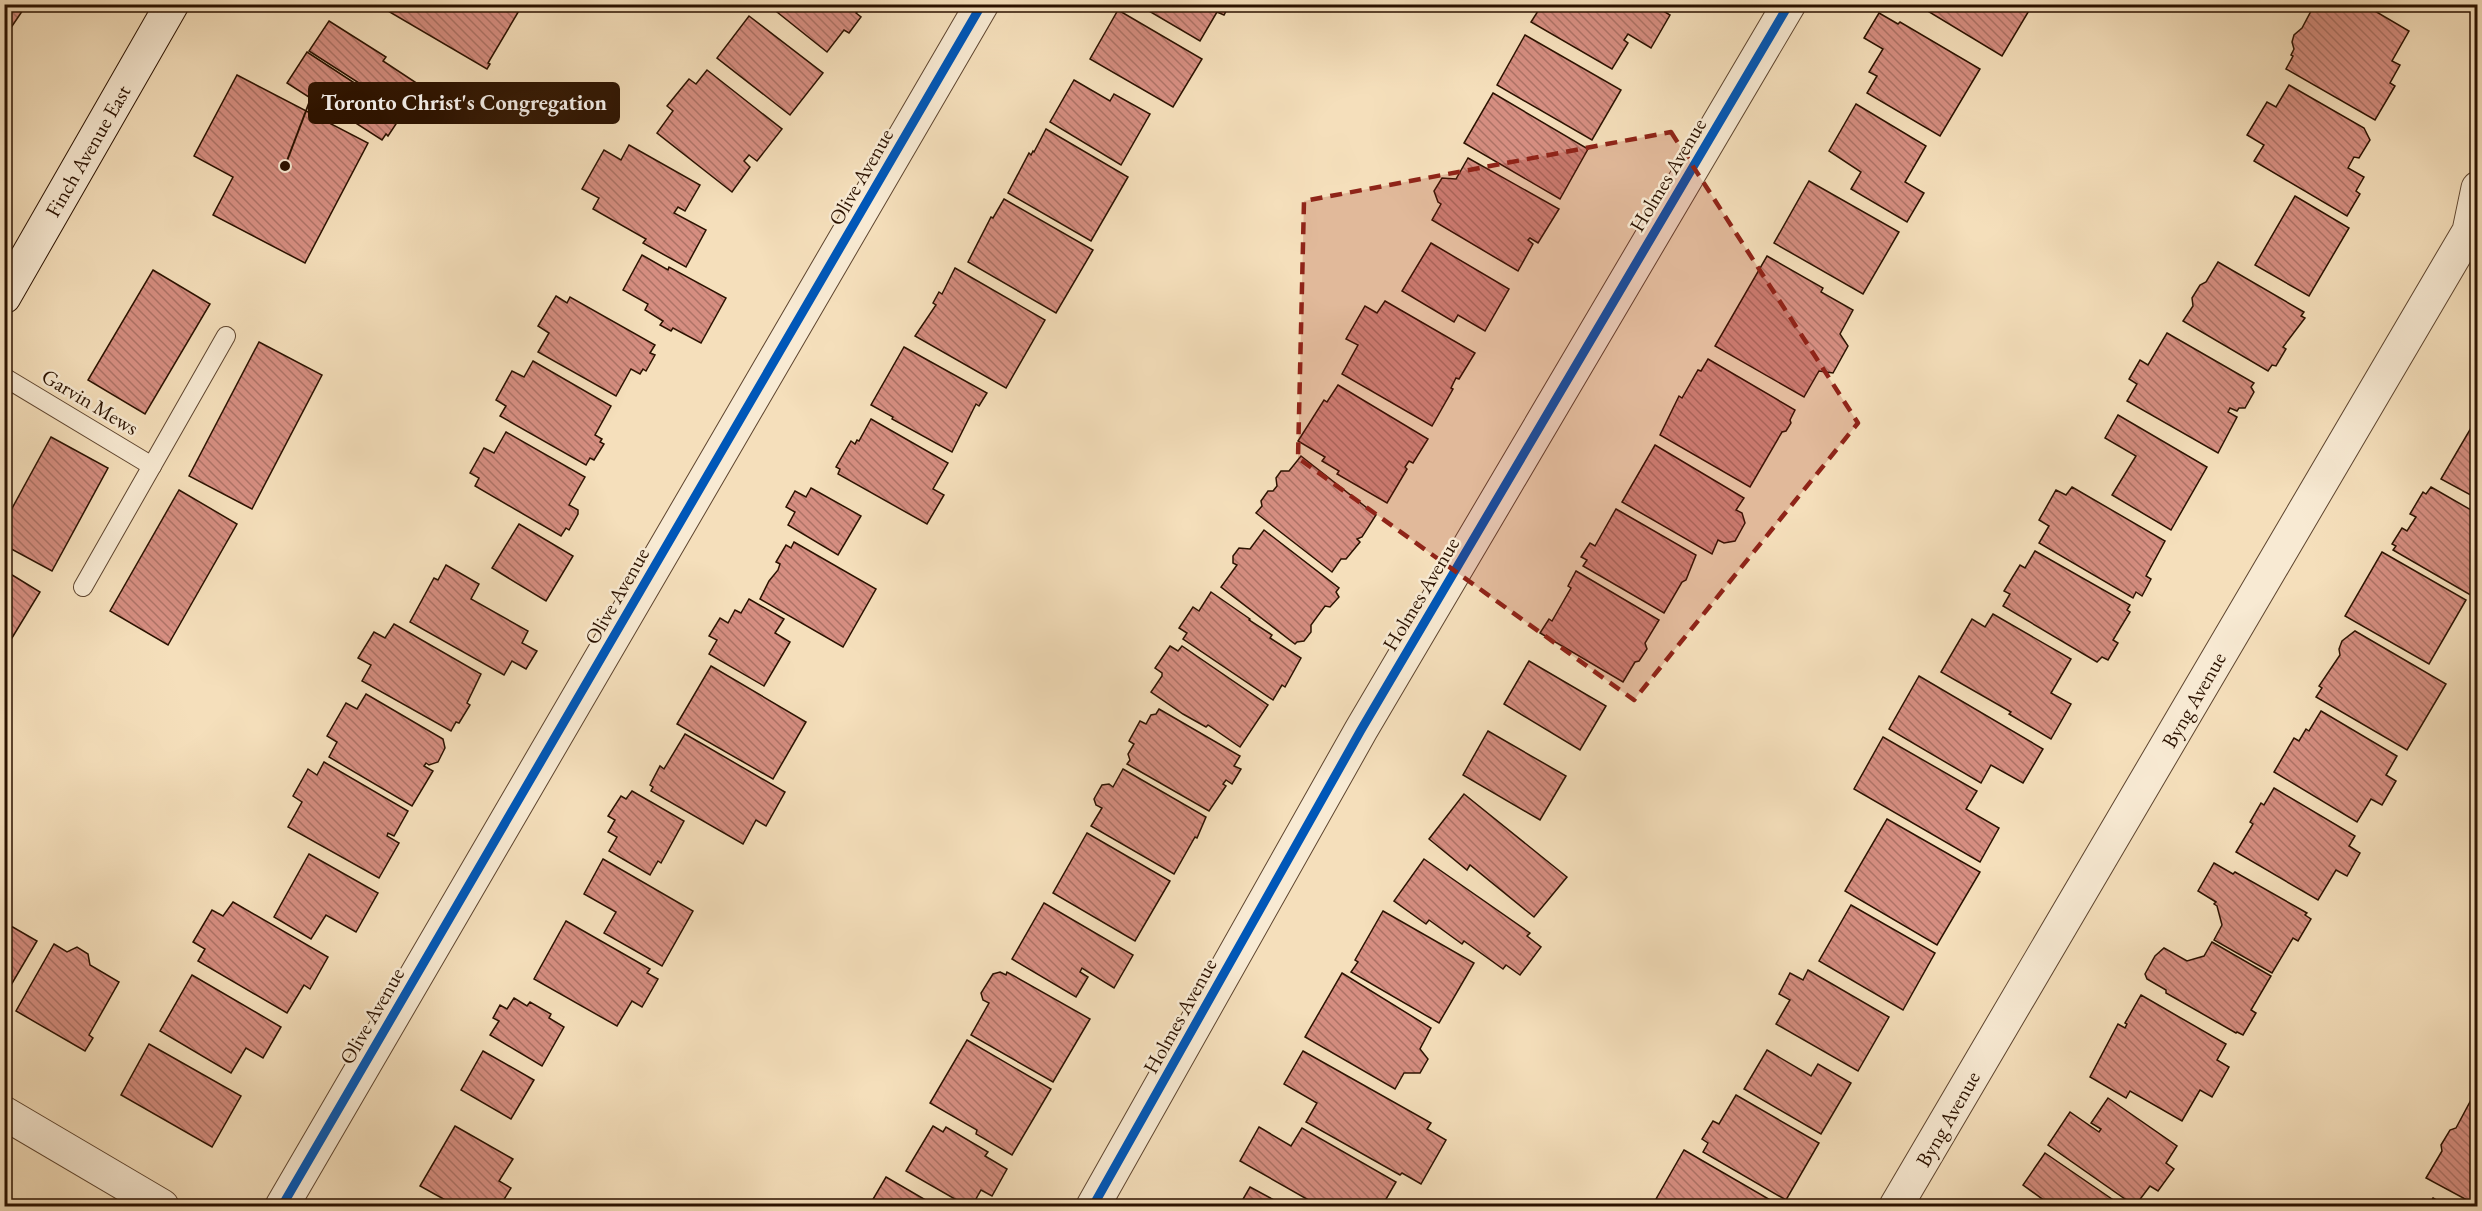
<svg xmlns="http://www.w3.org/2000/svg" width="2482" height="1211" font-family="'EB Garamond',serif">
<defs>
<pattern id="building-back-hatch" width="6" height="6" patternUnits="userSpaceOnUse" patternTransform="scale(1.5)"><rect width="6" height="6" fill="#d68e81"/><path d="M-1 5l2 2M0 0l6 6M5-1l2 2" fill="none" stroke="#ae7367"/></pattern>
</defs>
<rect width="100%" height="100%" fill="#f5dfbb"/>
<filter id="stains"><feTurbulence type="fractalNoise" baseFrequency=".00333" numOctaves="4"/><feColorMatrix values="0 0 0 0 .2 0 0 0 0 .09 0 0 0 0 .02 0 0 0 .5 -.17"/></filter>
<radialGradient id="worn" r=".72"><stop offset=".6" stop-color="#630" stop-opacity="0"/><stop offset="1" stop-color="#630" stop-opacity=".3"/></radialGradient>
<!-- building -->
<g fill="url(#building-back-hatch)" stroke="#2b1200" stroke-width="1.5">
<path d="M4,4H27L4,38Z"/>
<path d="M376,4H523L488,63L490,64L487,69Z"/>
<path d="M767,4H852L859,10L856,13L861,17L849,33L844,30L827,52Z"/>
<path d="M1137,4H1230L1224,15L1217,12L1200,41Z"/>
<path d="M1535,4H1652L1670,15L1651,48L1628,34L1624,40L1628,43L1612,69L1531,22L1540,8Z"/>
<path d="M1916,4H2033L2002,56Z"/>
<path d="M2311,4H2363L2409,31L2392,61L2400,65L2390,83L2395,86L2375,120L2286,69L2293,56L2291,55L2294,49L2292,42L2294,35L2302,28L2311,11Z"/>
<path d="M1118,10L1202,59L1173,107L1090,59Z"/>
<path d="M1879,13L1898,24L1900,22L1980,69L1940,136L1867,93L1877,76L1869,72L1883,49L1864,38Z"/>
<path d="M749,16L823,73L790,115L717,58Z"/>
<path d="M329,21L386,57L383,61L418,84L415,89L418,91L406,110L403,108L401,110L309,51Z"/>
<path d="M1525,35L1621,90L1592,140L1497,85Z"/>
<path d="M307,52L399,112L397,116L400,118L388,136L386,134L382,140L348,118L346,121L287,83Z"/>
<path d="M707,70L782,129L757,161L749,155L744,161L750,167L732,192L657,133L673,111L667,106L689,79L696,84Z"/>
<path d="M237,75L368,143L305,263L213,215L233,177L194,156Z"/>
<path d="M1074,80L1110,101L1114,94L1150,114L1121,165L1050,122Z"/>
<path d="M2289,85L2364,128L2370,140L2359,158L2354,157L2348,168L2364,177L2356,191L2360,194L2347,216L2254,161L2264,145L2247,135L2267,102L2276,107Z"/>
<path d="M1493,93L1588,149L1560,199L1464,143Z"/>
<path d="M1856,104L1926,146L1905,182L1924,193L1907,222L1851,189L1861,172L1829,151Z"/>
<path d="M1046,129L1128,177L1091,241L1008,193L1029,153L1031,155L1033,151L1034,152Z"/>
<path d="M629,145L700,185L685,211L678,207L674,213L706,230L686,267L643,243L646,239L593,209L599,198L582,189L604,150L621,160Z"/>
<path d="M1468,158L1559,209L1538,243L1530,238L1528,240L1533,244L1518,271L1432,220L1441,204L1438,202L1434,191L1442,178L1456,179Z"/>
<path d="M1809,181L1899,232L1863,294L1774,243Z"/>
<path d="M2295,196L2349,228L2309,296L2255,265Z"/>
<path d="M1004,199L1093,250L1056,313L968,262L991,217L993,218Z"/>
<path d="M1431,243L1509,289L1485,331L1458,315L1454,322L1402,291Z"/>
<path d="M642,255L668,270L669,267L726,298L701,343L673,328L671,331L660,325L663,321L645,310L648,304L623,290Z"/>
<path d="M1767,256L1823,288L1821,292L1853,310L1840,334L1848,346L1833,373L1819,371L1804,397L1715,346Z"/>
<path d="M2218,262L2304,312L2301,316L2305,318L2283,347L2286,349L2276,366L2272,365L2268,371L2183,321L2193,306L2192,298L2200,285L2206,282Z"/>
<path d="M955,268L1045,320L1006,388L915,336L936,305L933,303L939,292L942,294Z"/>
<path d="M153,270L210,304L145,414L88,380Z"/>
<path d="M556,296L567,303L570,297L655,345L650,353L655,355L646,371L643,369L640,374L631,369L616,396L538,352L549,333L538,326Z"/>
<path d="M1385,301L1475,353L1459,379L1456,378L1451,388L1453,389L1432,426L1342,374L1358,345L1346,339L1365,306L1377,313Z"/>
<path d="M2167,333L2254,383L2251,387L2254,392L2245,408H2239L2237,411L2230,408L2228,412L2237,417L2218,453L2127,401L2137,384L2129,379L2140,360L2148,365Z"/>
<path d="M259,342L322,375L252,509L189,476Z"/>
<path d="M904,347L987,393L979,406L976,404L952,452L892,419L893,417L871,405Z"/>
<path d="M1708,359L1795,410L1790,420L1791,423L1786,431L1782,432L1750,487L1660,435L1679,396L1682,398L1698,370L1701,371Z"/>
<path d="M533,361L611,406L595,435L602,439L600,442L604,444L594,460L590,458L586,465L500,416L506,406L496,400L512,371L524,377Z"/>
<path d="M1338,385L1428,439L1413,463L1409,461L1405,467L1407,469L1387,503L1337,474L1339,471L1322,461L1325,457L1298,441L1324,400L1327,402Z"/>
<path d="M2118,415L2207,467L2171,530L2112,495L2136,456L2105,438Z"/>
<path d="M2478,416V499L2441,479Z"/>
<path d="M871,419L948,463L933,489L944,495L927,524L838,474L840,469L836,467L851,441L855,444L857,440L859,441Z"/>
<path d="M506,432L585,477L569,505L578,510V514L569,530L566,528L561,536L475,486L479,478L470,473L484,448L494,453Z"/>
<path d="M51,437L108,468L52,571L4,545V523Z"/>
<path d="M1655,445L1744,498L1736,510L1742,513L1745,523L1735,541L1724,543L1718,540L1712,554L1622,502Z"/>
<path d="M1301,456L1376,515L1362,537L1357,539L1360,542L1346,559H1341L1332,572L1256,513L1262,506L1261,501L1268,491H1273L1277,486L1276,478L1281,471H1289Z"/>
<path d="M2072,487L2165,541L2146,576L2151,579L2142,596L2136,592L2133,598L2039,543L2049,526L2039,520L2056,490L2066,495Z"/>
<path d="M2431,487L2478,514V592L2474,597L2393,550L2396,546L2392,544L2402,528L2407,531L2416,517L2410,514L2423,492L2426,494Z"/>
<path d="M811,488L861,516L838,555L788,525L795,512L786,507L795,491L806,497Z"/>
<path d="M179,490L237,524L168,645L110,611Z"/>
<path d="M1616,509L1696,555L1686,580L1682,582L1664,613L1583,566L1587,560L1581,557L1590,543L1595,546Z"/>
<path d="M519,524L573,556L546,601L492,568Z"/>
<path d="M1264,530L1339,588L1336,592L1339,597L1330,607L1325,606L1311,625V632L1304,641L1297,642L1295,644L1221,587L1237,565L1233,563V556L1239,548L1250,549Z"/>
<path d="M794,542L876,589L843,647L760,599L769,581L778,570L780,564L776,562L786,545L791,548Z"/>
<path d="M2035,551L2130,605L2127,610L2130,612L2113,640L2118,643L2108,660L2102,657L2097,662L2003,606L2010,594L2004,591L2020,565L2025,568Z"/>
<path d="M2382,552L2466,600L2429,664L2345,616Z"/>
<path d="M446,565L479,584L471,599L528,631L522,643L537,651L526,669L512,661L504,675L410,622L434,578L438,580Z"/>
<path d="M4,570L40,592L4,651Z"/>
<path d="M1576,571L1659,620L1645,643L1647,649L1639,661L1635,662L1623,682L1540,633L1549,619L1552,621L1571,588L1568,586Z"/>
<path d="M1211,592L1250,619L1249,620L1272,635L1270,638L1301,658L1285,687L1282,685L1273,700L1183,639L1187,633L1179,628L1193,607L1199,611Z"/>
<path d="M749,599L784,619L775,633L790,642L764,686L709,654L717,640L709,636L720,618L728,623L735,610L741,613Z"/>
<path d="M1993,614L2071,659L2051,693L2071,704L2051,739L2009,714L2011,712L1941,672L1972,619L1985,627Z"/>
<path d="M394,624L481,674L467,703L470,705L459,723L456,722L451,731L362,681L371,665L358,658L374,632L385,638Z"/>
<path d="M2355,631L2446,684L2407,750L2316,697L2322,688L2319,686L2340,655L2339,649L2342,641Z"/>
<path d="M1170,646L1178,651L1182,646L1268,705L1240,747L1208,725L1206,727L1183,714L1151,692L1162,676V673L1155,668Z"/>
<path d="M1529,661L1606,706L1580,750L1504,704Z"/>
<path d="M711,666L806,722L773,779L677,724Z"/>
<path d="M1919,676L2043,749L2023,783L1991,765L1981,783L1889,729Z"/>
<path d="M366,694L443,739L445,748L438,762L429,765L426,763L424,766L433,771L412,806L329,757L337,742L327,736L346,703L357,709Z"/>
<path d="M1159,709L1240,756L1234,766L1241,769L1232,784L1226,780L1223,784L1226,786L1209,811L1127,764L1130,760L1128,754L1134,744L1129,741L1140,721L1146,724L1151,715L1156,714Z"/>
<path d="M2321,711L2397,756L2386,775L2396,781L2382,805L2371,799L2357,822L2274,772L2294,738L2299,741L2306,729L2309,731Z"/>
<path d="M1488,731L1566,776L1540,820L1463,775Z"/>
<path d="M685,734L785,792L766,826L756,820L743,844L651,791L653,787L650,785L660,766L664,769Z"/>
<path d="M1883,737L1977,791L1966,809L1999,828L1980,862L1854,789Z"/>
<path d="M324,762L408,811L394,836L388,833L387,836L399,843L379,878L288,827L302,802L293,796L308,769L317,775Z"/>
<path d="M1123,769L1206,817L1197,838L1195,837L1174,874L1091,826L1102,808L1096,805L1094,799L1102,785L1109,784L1113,787Z"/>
<path d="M2274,788L2355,836L2349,846L2360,853L2347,876L2336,870L2318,900L2236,852L2253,824L2250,822L2261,803L2264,805Z"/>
<path d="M632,791L684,821L661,863L658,861L650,875L609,851L617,837L608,832L615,820L608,816L621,796L626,799Z"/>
<path d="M1464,794L1567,877L1534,917L1470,865L1467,870L1429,839Z"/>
<path d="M1887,819L1980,872L1937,945L1845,891Z"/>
<path d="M1087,833L1170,881L1135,941L1053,893Z"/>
<path d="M309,854L378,893L356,932L326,915L311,939L274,917Z"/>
<path d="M603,859L693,911L662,966L604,933L616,912L584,894Z"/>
<path d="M1424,859L1530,933L1527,936L1541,947L1520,975L1506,965L1503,969L1464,941L1462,944L1429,920L1426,924L1394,901Z"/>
<path d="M2214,863L2233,874L2235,872L2307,913L2305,915L2311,919L2298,941L2293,938L2272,973L2214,940L2222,925L2217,906L2214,904L2216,902L2198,891Z"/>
<path d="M233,902L328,957L310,989L304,985L287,1013L198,961L205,949L193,942L212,910L223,916Z"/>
<path d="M1044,903L1133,955L1114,988L1082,968L1080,972L1088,977L1076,997L1012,959Z"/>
<path d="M1851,905L1935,953L1903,1010L1819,961Z"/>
<path d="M1383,911L1474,963L1439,1023L1351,972L1358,962L1355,960Z"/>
<path d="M566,921L650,969L647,973L658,979L642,1007L632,1001L617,1026L534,979Z"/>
<path d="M4,922L37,941L4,997Z"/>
<path d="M2212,942L2271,976L2251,1010L2256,1013L2243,1035L2237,1032L2236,1033L2166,993V990L2147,979L2145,974L2155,956L2164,948L2187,961L2204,956Z"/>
<path d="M54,944L67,952L77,947L88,954L90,965L119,982L89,1035L93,1038L85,1051L16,1011Z"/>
<path d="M1808,970L1889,1017L1858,1071L1776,1024L1790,1000L1779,994L1790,973L1803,980Z"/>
<path d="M1000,972L1006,975L1007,972L1090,1019L1053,1082L971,1035L989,1003L983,1000L981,993L993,974Z"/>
<path d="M1342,973L1431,1028L1420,1049L1428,1059L1420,1073H1404L1395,1089L1305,1037Z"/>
<path d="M192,975L281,1027L263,1058L246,1048L231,1073L160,1031Z"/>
<path d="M2141,995L2226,1044L2217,1060L2229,1067L2212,1097L2200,1090L2182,1121L2130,1091L2126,1098L2090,1077L2118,1024L2125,1028L2127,1024L2125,1023Z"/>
<path d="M514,998L527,1006L530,1002L551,1014L549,1018L564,1027L542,1066L490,1035L499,1021L493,1018L500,1005L507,1009Z"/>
<path d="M967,1040L1051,1089L1012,1155L976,1134L977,1130L930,1103Z"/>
<path d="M149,1044L241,1096L212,1147L121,1095Z"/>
<path d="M1767,1050L1811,1076L1818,1064L1851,1083L1821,1134L1744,1089Z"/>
<path d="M483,1051L534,1080L511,1119L461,1090Z"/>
<path d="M1303,1051L1431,1123L1427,1129L1446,1140L1421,1184L1402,1173L1400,1175L1306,1122L1317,1103L1284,1084Z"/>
<path d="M1736,1095L1819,1143L1786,1200L1703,1152L1708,1143L1702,1139L1713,1121L1719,1124Z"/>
<path d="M2108,1098L2177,1146L2166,1163L2174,1169L2158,1191L2150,1186L2135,1206L2048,1145L2070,1112L2099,1132L2101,1129L2091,1123Z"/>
<path d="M2471,1100L2478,1103V1206L2426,1178L2442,1151L2441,1145L2450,1130L2456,1128Z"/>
<path d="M455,1126L513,1159L499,1181L511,1188L500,1206H456L420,1186Z"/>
<path d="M933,1126L943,1132L946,1127L988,1152L985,1156L1007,1169L992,1196L981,1190L972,1206H967L906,1171Z"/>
<path d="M1259,1127L1291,1146L1302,1128L1396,1182L1382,1206H1319L1240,1161Z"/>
<path d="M1684,1150L1779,1205L1778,1206H1652Z"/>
<path d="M2045,1153L2122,1206H2052L2023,1185Z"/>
<path d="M886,1177L936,1206H869Z"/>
<path d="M1250,1187L1285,1206H1239Z"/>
<path d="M2433,1198L2446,1206H2428Z"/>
</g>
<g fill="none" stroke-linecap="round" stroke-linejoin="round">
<!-- service casing -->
<g stroke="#5e452f" stroke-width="20">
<g id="service">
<path d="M4,377L152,466"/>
<path d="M83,587L226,336"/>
</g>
</g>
<!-- minor casing -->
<g stroke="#5e452f" stroke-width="35">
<g id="minor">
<path d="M4,1113L162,1206"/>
<path d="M282,1206L982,4"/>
<path d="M1093,1206L1361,730L1789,4"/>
<path d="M1896,1206L2469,231L2478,188"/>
</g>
</g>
<!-- secondary casing -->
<g stroke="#2b1200" stroke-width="35">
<path id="secondary" d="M4,297L172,4"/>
</g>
<!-- service -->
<use href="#service" stroke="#f8ead3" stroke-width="18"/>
<!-- minor -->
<use href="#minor" stroke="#f8ead3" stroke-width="33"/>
<!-- secondary -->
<use href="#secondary" stroke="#f8ead3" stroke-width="33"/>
<!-- cycleway casing -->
<g stroke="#f8ead3" stroke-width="13">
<g id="cycleway">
<path d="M282,1206L982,4"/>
<path d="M1093,1206L1361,730L1789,4"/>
</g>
</g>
<!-- cycleway -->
<use href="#cycleway" stroke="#0057b8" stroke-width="9"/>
</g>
<!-- marked area -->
<path fill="#8f2418" fill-opacity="0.2" stroke="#8f2418" stroke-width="4.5" stroke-dasharray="12 8" stroke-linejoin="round" d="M1671,132L1858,423L1634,700L1298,458L1304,201Z"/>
<g text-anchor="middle" stroke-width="5" stroke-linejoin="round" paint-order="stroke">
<!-- street labels -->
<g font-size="21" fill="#2b1200" stroke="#f8ead3">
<text transform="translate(88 151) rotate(-60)" y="7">Finch Avenue East</text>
<text transform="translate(1668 175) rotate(-59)" y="7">Holmes Avenue</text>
<text transform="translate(861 177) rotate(-60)" y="7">Olive Avenue</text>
<text transform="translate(90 402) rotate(31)" y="7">Garvin Mews</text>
<text transform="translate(1421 594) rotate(-59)" y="7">Holmes Avenue</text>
<text transform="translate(617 596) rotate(-60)" y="7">Olive Avenue</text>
<text transform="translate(2194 700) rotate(-60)" y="7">Byng Avenue</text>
<text transform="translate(372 1016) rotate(-60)" y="7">Olive Avenue</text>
<text transform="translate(1180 1016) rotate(-61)" y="7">Holmes Avenue</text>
<text transform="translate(1948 1119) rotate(-60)" y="7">Byng Avenue</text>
</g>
</g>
<!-- callouts -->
<path fill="none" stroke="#2b1200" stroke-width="2" d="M285 166L309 103"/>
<circle fill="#2b1200" stroke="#f8ead3" stroke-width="2" cx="285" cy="166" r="6"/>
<rect fill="#2b1200" stroke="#2b1200" stroke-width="2" x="309" y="83" width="310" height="40" rx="6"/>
<g font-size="22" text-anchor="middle" font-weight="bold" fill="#fff">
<text x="464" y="110">Toronto Christ's Congregation</text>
</g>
<!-- margin -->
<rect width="2482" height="1211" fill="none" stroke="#f5dfbb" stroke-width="24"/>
<rect x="6" y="6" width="2470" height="1199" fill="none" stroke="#2b1200" stroke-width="3"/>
<rect x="12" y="12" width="2458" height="1187" fill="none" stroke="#2b1200" stroke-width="1.5"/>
<rect width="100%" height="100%" filter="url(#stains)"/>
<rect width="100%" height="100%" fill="url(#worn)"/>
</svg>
